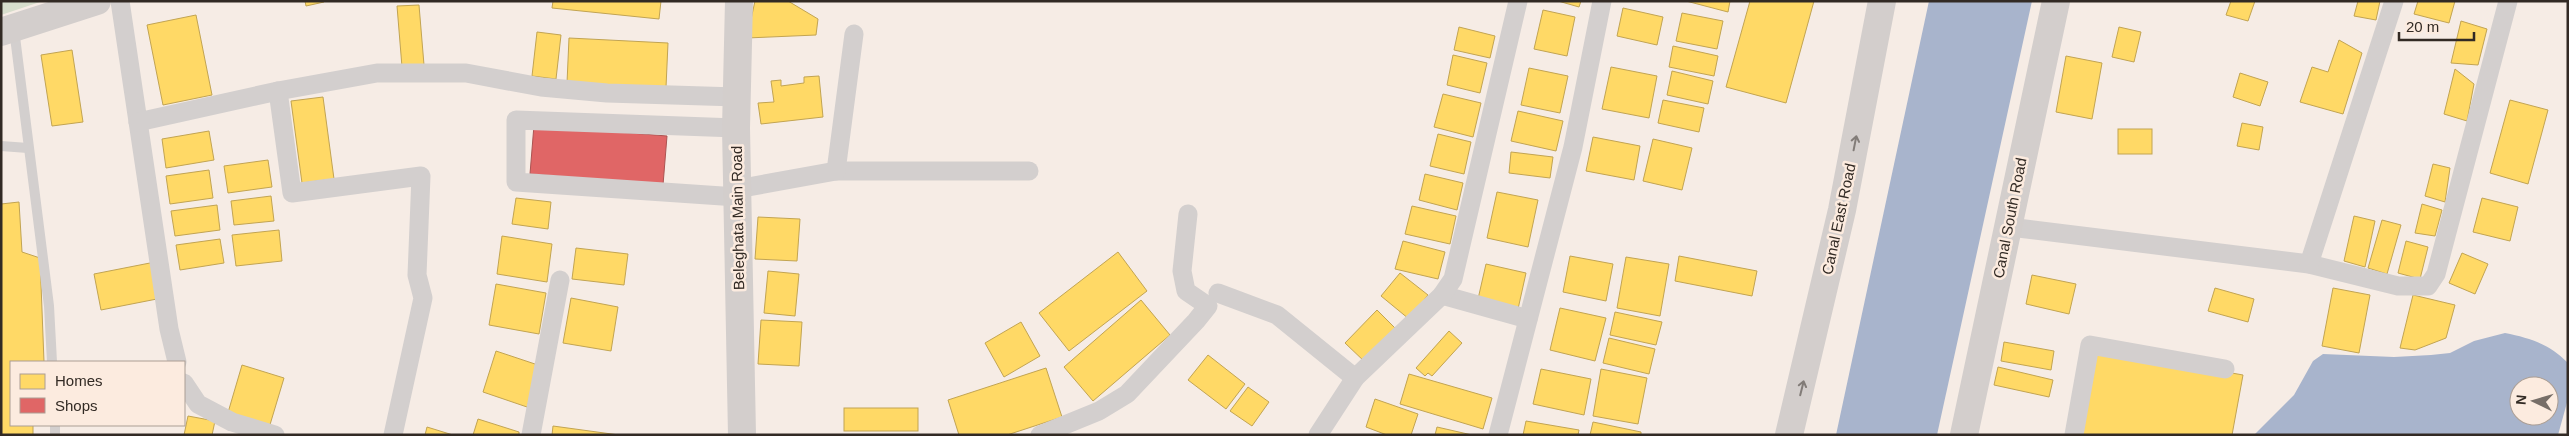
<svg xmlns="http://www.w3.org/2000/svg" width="2569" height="436" font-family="Helvetica,sans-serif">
<rect width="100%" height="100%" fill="#f6ece5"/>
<!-- green -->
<path fill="#d7decc" d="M1,1H43L1,15Z"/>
<!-- water -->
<g fill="#a8b4cc" fill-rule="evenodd">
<path d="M1929,1H2032L1937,435H1836Z"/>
<path d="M2505,333C2530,338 2549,344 2567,362L2568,399L2558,435H2254L2294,395L2313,361L2323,354L2394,357L2431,355L2450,353L2474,341ZM2519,386H2549V416H2519Z"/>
</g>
<!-- homes -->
<g fill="#ffd966" stroke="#c2a452">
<path d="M305,1H323L324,2L306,6Z"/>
<path d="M553,1H661L659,19L552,8Z"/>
<path d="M755,1H788L818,19L816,35L747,38Z"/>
<path d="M1558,1H1581L1579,7Z"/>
<path d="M1686,1H1730L1728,12Z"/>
<path d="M1750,1H1814L1786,103L1726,87Z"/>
<path d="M2231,1H2255L2248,21L2226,15Z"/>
<path d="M2358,1H2380L2376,20L2354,16Z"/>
<path d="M2418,1H2455L2449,23L2414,14Z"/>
<path d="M419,5L424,65L402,67L397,6Z"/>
<path d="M1623,8L1663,17L1657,45L1617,36Z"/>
<path d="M1543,10L1575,17L1567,56L1534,49Z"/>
<path d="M1682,13L1723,21L1717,49L1676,41Z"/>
<path d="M196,15L212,95L163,105L147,25Z"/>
<path d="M2461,21L2487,29L2478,65L2451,63Z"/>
<path d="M1459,27L1495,36L1490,58L1454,50Z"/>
<path d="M2119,27L2141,32L2134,62L2112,57Z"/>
<path d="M537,32L561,35L556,79L532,76Z"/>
<path d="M569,38L668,43L666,87L567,83Z"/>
<path d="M2339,40L2362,53L2343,114L2300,102L2312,67L2328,72Z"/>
<path d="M1673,46L1718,56L1714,76L1669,67Z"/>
<path d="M72,50L83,122L52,126L41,55Z"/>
<path d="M1453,55L1487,63L1480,93L1447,85Z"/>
<path d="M2066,56L2102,63L2092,119L2056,112Z"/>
<path d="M1611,67L1657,76L1649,118L1602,109Z"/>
<path d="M1529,68L1568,76L1560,113L1521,105Z"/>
<path d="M2455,69L2474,84L2467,121L2444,114Z"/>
<path d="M1672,71L1713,81L1708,104L1667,95Z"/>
<path d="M2240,73L2268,82L2260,106L2233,97Z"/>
<path d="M819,76L823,117L761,124L758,103L774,102L771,81L781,80V86L804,83V77Z"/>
<path d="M1443,94L1481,103L1473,137L1434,127Z"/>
<path d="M323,97L334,179L302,183L291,101Z"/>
<path d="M1663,100L1704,108L1699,132L1658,123Z"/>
<path d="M2510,100L2548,110L2528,184L2490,173Z"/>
<path d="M1518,111L1563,121L1556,151L1511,141Z"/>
<path d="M2242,123L2263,127L2259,150L2237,146Z"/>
<rect x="2118" y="129" width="34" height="25"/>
<path d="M209,131L214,160L166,168L162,139Z"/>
<path d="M1438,134L1471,142L1464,174L1430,166Z"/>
<path d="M1593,137L1640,146L1634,180L1586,171Z"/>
<path d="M1653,139L1692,148L1682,190L1643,181Z"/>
<path d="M1511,152L1553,157L1550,178L1509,173Z"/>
<path d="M268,160L272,187L228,193L224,166Z"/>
<path d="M2433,164L2450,168L2445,202L2425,196Z"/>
<path d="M209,170L213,198L170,204L166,176Z"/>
<path d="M1425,174L1463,183L1457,210L1419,200Z"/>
<path d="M1497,192L1538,200L1528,247L1487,238Z"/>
<path d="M271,196L274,221L234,225L231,201Z"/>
<path d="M516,198L551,202L548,229L512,224Z"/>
<path d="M2482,198L2518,207L2510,241L2473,232Z"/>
<path d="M19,202L22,252L40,258L44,362H11V425H33V435H1V204Z"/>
<path d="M2422,204L2442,210L2435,236L2415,233Z"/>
<path d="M217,205L220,230L175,236L171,211Z"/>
<path d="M1412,206L1456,216L1450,244L1405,234Z"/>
<path d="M2354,216L2375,221L2365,267L2344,261Z"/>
<path d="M758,217L800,219L797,261L755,259Z"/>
<path d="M2382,220L2401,225L2387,274L2368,268Z"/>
<path d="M279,230L282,261L236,266L232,235Z"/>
<path d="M502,236L552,244L547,282L497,274Z"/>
<path d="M220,239L224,263L180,270L176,245Z"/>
<path d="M1403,241L1445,252L1438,279L1395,269Z"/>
<path d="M2406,241L2428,247L2420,279L2398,273Z"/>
<path d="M576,248L628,254L624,285L572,279Z"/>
<path d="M1118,252L1147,291L1069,351L1039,313Z"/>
<path d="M2462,253L2488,264L2475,294L2449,283Z"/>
<path d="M1570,256L1613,264L1606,301L1563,292Z"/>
<path d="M1679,256L1757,271L1752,296L1675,281Z"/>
<path d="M1626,257L1669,264L1660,316L1617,308Z"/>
<path d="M155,262L162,298L101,310L94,274Z"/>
<path d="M1486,264L1526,273L1518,309L1478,299Z"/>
<path d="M768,271L799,274L795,316L764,313Z"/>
<path d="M1400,273L1428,295L1409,319L1381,296Z"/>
<path d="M2032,275L2076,284L2069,314L2026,304Z"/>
<path d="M496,284L546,293L539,334L489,325Z"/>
<path d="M2215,288L2254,299L2248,322L2208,311Z"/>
<path d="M2333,288L2370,295L2359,353L2322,346Z"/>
<path d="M2413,295L2455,305L2446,338L2415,350L2400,348Z"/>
<path d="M571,298L618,307L611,351L563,343Z"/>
<path d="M1141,300L1170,335L1093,401L1064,367Z"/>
<path d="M1560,308L1606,318L1595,361L1550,350Z"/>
<path d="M1377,310L1397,330L1366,363L1345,343Z"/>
<path d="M1615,312L1662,322L1656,345L1610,335Z"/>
<path d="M761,320L802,322L799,366L758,364Z"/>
<path d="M1021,322L1040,356L1004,377L985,343Z"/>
<path d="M1449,331L1462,343L1432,376L1428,373L1425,376L1416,368Z"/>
<path d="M1609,338L1655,349L1649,374L1603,363Z"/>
<path d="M2004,342L2054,351L2051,370L2001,361Z"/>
<path d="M2093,348L2243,375L2232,435H2081Z"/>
<path d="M496,351L541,366L527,407L483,392Z"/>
<path d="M1208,355L1245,384L1226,409L1188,380Z"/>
<path d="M242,365L284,378L269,428L227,416Z"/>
<path d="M1998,367L2053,380L2049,397L1994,385Z"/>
<path d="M1046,368L1062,417L1007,435H959L948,400Z"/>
<path d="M1541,369L1591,379L1584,415L1533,404Z"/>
<path d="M1601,369L1647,378L1638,424L1593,416Z"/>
<path d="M1409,374L1492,398L1483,429L1400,404Z"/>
<path d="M1248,387L1269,402L1252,426L1230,411Z"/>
<path d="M1375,399L1418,414L1411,435H1387L1366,427Z"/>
<rect x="844" y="408" width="74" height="23"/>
<path d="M188,416L215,421L212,435H184Z"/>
<path d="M478,419L519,432V435H473Z"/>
<path d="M1526,421L1579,430L1578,435H1523Z"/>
<path d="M1593,422L1641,432V435H1590Z"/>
<path d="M553,426L619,435H552Z"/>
<path d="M427,427L453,435H425Z"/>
<path d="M1437,427L1472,435H1435Z"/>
</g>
<!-- shops -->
<path fill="#e06666" stroke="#ac5452" d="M534,125L667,136L663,185L530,174Z"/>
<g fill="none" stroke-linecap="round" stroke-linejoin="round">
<!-- lane -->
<g stroke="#d3cfce" stroke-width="10">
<path d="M14,29L49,306L52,362"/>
<path d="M1,146L28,148"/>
<path d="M55,425V435"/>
</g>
<!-- street -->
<g stroke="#d3cfce" stroke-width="19">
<path d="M120,1L169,329L177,362"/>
<path d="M278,91L292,193L421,176L417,275L423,298L393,435"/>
<path d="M138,122L278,91L377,73H466L541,87L607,93L737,97"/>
<path d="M736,128L516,120V182L737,197"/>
<path d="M836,171H1029"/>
<path d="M737,189L836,171L854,34"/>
<path d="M2010,227L2309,264L2398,286H2428L2436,274L2508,1"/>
<path d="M2309,264L2394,1"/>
<path d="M1218,293L1277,315L1355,378"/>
<path d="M1442,295L1528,319"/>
<path d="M184,383L198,404L232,422L275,435"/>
<path d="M531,435L560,280"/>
<path d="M1040,435L1099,411L1127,394L1196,321L1208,306L1186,291L1182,271L1188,214"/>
<path d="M1318,435L1355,378L1442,295L1453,279L1518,1"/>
<path d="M1498,435L1573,147L1602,1"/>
<path d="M2074,435L2090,345L2225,369"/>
</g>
<!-- secondary -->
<g stroke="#d3cecc" stroke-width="28">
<path d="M739,1L736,128L742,435"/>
<path d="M1,32L97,1"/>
<path d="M1789,435L1842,210L1882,1"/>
<path d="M1964,435L2056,1"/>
</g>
</g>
<!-- one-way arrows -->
<defs><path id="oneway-shaft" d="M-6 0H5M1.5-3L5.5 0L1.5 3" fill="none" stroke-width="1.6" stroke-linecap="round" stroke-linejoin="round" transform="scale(1.25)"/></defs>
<g stroke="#827c78">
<use href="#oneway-shaft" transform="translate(1855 143) rotate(-79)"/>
<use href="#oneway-shaft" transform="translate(1802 388) rotate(-76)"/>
</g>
<g text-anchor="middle" stroke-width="5" stroke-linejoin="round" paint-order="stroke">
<!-- street labels -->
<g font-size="15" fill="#322a24" stroke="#fcebdf">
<text transform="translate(738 218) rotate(-91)" y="5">Beleghata Main Road</text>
<text transform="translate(2010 218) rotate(-79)" y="5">Canal South Road</text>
<text transform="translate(1839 219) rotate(-78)" y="5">Canal East Road</text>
</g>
</g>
<!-- border -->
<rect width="2569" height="436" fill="none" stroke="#322a24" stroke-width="5"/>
<!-- legend -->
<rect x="10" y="361" width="175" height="65" fill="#fcebdf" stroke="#ab9e94"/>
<rect x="20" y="374" width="25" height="15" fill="#ffd966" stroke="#ab9e94"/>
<text x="55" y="386" font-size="15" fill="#322a24">Homes</text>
<rect x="20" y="398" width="25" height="15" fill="#e06666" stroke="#ab9e94"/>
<text x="55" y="411" font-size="15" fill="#322a24">Shops</text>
<!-- north arrow -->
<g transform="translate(2534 401) rotate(275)"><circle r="24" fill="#fcebdf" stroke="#ab9e94"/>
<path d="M0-4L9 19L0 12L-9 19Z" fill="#776e68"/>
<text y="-8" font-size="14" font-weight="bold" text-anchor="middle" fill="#322a24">N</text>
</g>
<!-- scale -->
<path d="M2399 32v8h75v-8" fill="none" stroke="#322a24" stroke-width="2.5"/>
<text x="2406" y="32" font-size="15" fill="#322a24" stroke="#fcebdf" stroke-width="4" paint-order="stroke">20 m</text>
</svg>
